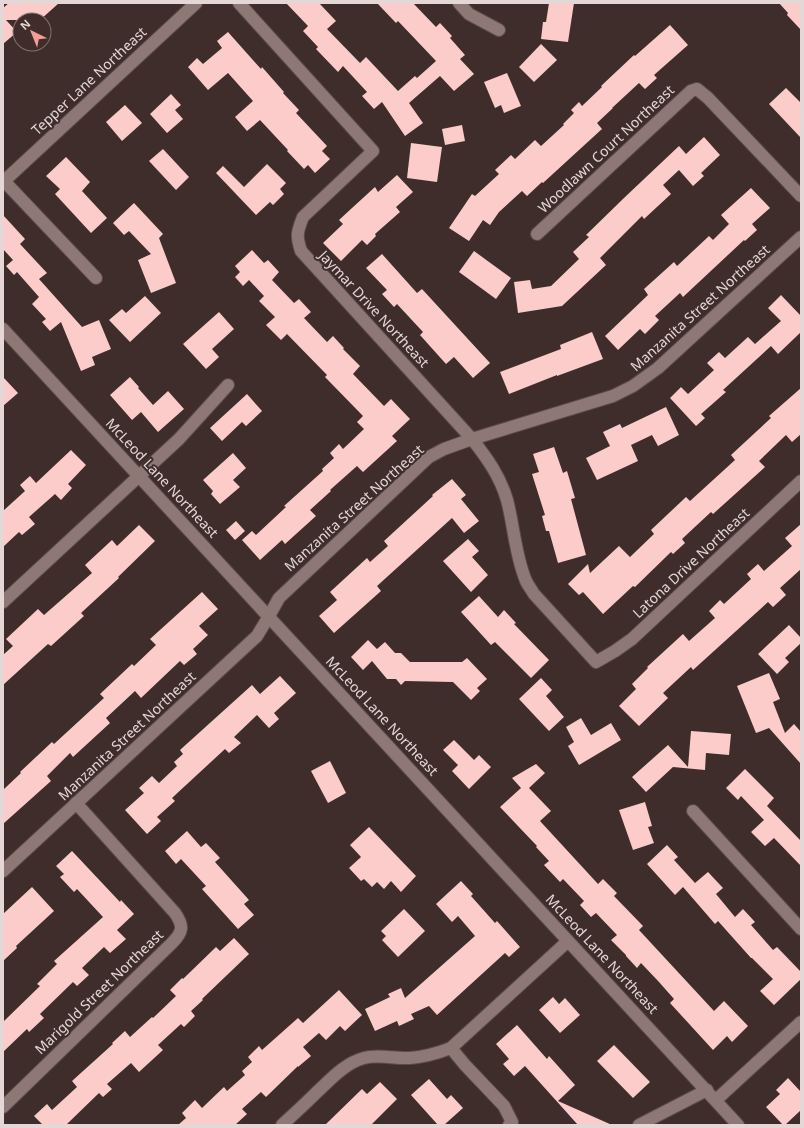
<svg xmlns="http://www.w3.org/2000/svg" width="804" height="1128" font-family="'Noto Sans',sans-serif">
<rect width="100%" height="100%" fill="#3f2d2c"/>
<!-- building -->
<g fill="#fbccc9">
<path d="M9,3H59L40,20H6L17,32L3,44V8Z"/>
<path d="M286,3H319L336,21L327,29L360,63L366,57L398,91L415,76L417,78L436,61L398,21L396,23L377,3H413L436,27L440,23L452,36L450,38L465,55L460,59L474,74L454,91L440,76L409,103L423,123L405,136L382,102L374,109L362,96L367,92L343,66L338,72L316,49L318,47L303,31L308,26Z"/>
<path d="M549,3H574L568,42L541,39L543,22H546Z"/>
<path d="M779,3H801V30L787,15L788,13Z"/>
<path d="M670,25L688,45L654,75L657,78L645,89L639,83L612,108H613L597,123L602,129L579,150L543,183L542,182L527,196L522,191L499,212L490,225L483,220L469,241L449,228L472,194L475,196L499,174L495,170L511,155L515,159L535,140L541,146L564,125L563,124L574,113L571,110L579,102L582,106L602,87L601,86L634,55L635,56Z"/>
<path d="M228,32L261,69L262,67L284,92L283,93L299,110L296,113L327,146L322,151L330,159L315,173L308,165L304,169L287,151L288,150L260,120L247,131L235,117L253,101L228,73L208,90L188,67L197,58L203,64L222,48L217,41Z"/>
<path d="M541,44L557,60L534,82L519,67Z"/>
<path d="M507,73L521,106L504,113L501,105L495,108L484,82Z"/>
<path d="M786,88L801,103V138L769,104Z"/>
<path d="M171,94L181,105L175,110L183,119L167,133L150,114Z"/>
<path d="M125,105L142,123L122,141L106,122Z"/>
<path d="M462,125L465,141L445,145L442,129Z"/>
<path d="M704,137L720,155L701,173L704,176L693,186L679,170L663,185L671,194L644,219L642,216L600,258L606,265L562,306L518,313L514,282L530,280L532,289L551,286L579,259L573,252L589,237L586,235L625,197L679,146L686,154Z"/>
<path d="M411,143L442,147L437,182L407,178Z"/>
<path d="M163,149L189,177L176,190L149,161Z"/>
<path d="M66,157L90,182L82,191L107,218L91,233L55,194L60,189L46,176Z"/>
<path d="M267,164L286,183L280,189L284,194L273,205L270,202L256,215L216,173L223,166L244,187Z"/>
<path d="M397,175L413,192L396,207L400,212L375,234L376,236L367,245L362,240L341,261L323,243L343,224L339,220L352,208L375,187L378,192Z"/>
<path d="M751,188L770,208L752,224L757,230L745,241L744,240L683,297L680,293L655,316L659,320L645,334L640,329L618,350L605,336L648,295L644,289L674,262L677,266L709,236L713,240L729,224L721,215Z"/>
<path d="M134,203L163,234L159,238L176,283L151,293L138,260L151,254L129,231L124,235L113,223Z"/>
<path d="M3,215L25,239L20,244L47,273L39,279L82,327L99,320L111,349L92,357L95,365L81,371L61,322L50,331L42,322L46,319L32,304L39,297L17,272L14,275L6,266L13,260L3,249Z"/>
<path d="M252,250L264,263L268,260L279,272L272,280L294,303L299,299L311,312L304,318L327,342L333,336L344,348L343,349L360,366L353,374L384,406L391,399L410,419L392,436L397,441L363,472L357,466L330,490L331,491L310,510L316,516L285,544L282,540L260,560L242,540L252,531L256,535L286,507L284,506L323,471L322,469L334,458L330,453L339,444L343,449L364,429L357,422L363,416L325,377L327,375L287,334L281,340L266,325L275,317L259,301L264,296L249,280L243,286L235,277L240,272L235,266Z"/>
<path d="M474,251L511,278L496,299L459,272Z"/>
<path d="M382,254L417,293L422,289L490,363L473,378L454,357L446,364L420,335L423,332L397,304L394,307L382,294L387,290L366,268Z"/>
<path d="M781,295L801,316V332L778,354L771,346L723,390L726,392L701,414L705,418L696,426L670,398L681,387L688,394L714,370L707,363L719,352L725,358L748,337L755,344L781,321L768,308Z"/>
<path d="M145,296L161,313L130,342L109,320L122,309L126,313Z"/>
<path d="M219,312L234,329L212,349L219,357L206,369L183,344Z"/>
<path d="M592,332L603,359L557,376V375L509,394L500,372L561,349L560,345Z"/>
<path d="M3,377L18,393L3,406Z"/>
<path d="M130,377L139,387L138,388L153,405L168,391L184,409L158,432L141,412L132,420L110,395Z"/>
<path d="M801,388V434L792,442L786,435L759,461L765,467L713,514L711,512L682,539L685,543L673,554L671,552L635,587L633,586L603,614L583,592L579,595L568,584L588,564L590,573L619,546L630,557L654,534L651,530L686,497L690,501L735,460L731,455L771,418L769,416Z"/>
<path d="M247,394L262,411L246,426L242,422L222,441L210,428Z"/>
<path d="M666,407L679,435L658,446L652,435L631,445L638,461L597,480L586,458L610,446L603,432L620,424L622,428Z"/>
<path d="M554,447L563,473L567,471L575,498L571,499L586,555L558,563L549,531H546L542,516L545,515L532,474L539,472L533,454Z"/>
<path d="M71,450L86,465L68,484L72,488L61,500L55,494L29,517L35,524L22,535L19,532L3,547V511L25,491L20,485L30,476L36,483Z"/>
<path d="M233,453L246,468L233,480L240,487L220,504L211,494L213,491L203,480Z"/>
<path d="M452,479L466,495L461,499L479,521L464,533L452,518L377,586L381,591L334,633L319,616L337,600L330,592L367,558L370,562L388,546L384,541L433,496L432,495Z"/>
<path d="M236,521L245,531L235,540L226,530Z"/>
<path d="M801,524V569L780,588L786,595L773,607L768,602L693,670L691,667L663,693L668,698L639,726L619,706L636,689L632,684L648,668L647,667L683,634L689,641L715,618L709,611L720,600L724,604L751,579L747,574L758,564L764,571L792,546L785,538Z"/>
<path d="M139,525L155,541L118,577L119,578L81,613L84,616L51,646L48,644L3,685V655L13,646L6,639L38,609L44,615L92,573L85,565L112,540L117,546Z"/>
<path d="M468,539L479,551L472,557L488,575L471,592L443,561Z"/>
<path d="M202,592L218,609L199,626L208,635L193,649L197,654L184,665L180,661L141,698L135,691L106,718L110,723L73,757L70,753L47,776L51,781L3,824V790L21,773L20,772L52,742L54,744L104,698L100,694L132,664L134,666L156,645L150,639Z"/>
<path d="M479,596L498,617L504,610L516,623L514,624L549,660L531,678L495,642L491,645L461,612Z"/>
<path d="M789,625L801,638V643L785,658L789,662L777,674L758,654Z"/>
<path d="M368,640L377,649L385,642L395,653H401L410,662H462L467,658L487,679L477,688L480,691L471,700L453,682L405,681L401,685L396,679H387L372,661L363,670L351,657Z"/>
<path d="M769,673L780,699L773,702L785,733L794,724L801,732V764L769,728L756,733L737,686Z"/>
<path d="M280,676L296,693L274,713L279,719L269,728L257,715L234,737L241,743L229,753L225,749L172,798L175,801L157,817L161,821L147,834L125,810L144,793L139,788L152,776L159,783L177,766L174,762L183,754L180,750L252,685L260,694Z"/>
<path d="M541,678L552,690L546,696L564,717L549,731L519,699Z"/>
<path d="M581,718L591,735L611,723L621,740L579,765L568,746L574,742L566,727Z"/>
<path d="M691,731L731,734L729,755L706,753L705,770L673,767L646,792L632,777L668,745L688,767Z"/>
<path d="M454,740L474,760L479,755L491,767L469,789L452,771L458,765L443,750Z"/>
<path d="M330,761L346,793L328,803L311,771Z"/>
<path d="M536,764L545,773L529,788L551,811L540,821L598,884L603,879L617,893L614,896L643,926L639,930L714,1011L724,1001L748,1026L732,1042L727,1036L713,1050L670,1003L674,999L659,982L641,963L637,968L626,956V955L611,940L617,935L596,913L591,917L580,905L584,901L563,879L560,882L544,865L549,861L536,847L537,846L500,807L521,788L512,778Z"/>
<path d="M745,769L774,798L767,806L801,841V866L774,838L765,846L751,832L764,820L741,796L738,800L726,788Z"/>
<path d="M645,802L652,826L648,827L654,843L633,850L619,810Z"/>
<path d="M369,827L416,876L401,892L391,881L384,889L377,882L372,887L364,879L361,881L349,868L361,857L350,845Z"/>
<path d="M187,831L201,847L206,843L220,858L215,862L249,900L244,904L254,915L238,929L202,889L206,886L181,859L176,864L165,851Z"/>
<path d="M667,845L678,857L674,860L695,883L708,872L723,888L716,894L735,917L743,909L755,922L751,925L773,950L777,947L801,972V979L774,1005L760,991L773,979L752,958H751L718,921L715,924L683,887L675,895L647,864Z"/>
<path d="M72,851L120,902L121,900L134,914L117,930L126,939L110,953L104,947L82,968L89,975L77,986L73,982L40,1014L44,1018L29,1032L27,1029L3,1052V1022L40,986L37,984L57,964L54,961L103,917L77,889L74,892L60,877L64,874L56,866Z"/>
<path d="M461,881L473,894L471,896L495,923L497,921L520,947L509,957L505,953L437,1015L429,1006L411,1014L414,1019L399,1026L397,1021L375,1031L365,1009L390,997L388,994L401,988L405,998L475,936L458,916L452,922L436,904Z"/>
<path d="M32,887L54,911L16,946L17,948L3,961V914Z"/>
<path d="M404,909L425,931L398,957L382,940L386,936L381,931Z"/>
<path d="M234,938L249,954L202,999L203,1000L191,1011L195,1016L184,1027L181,1024L158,1045L163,1050L139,1072L131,1063L107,1084L112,1089L103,1097L99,1093L66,1125H43L34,1116L47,1104L52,1110L77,1087L72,1081L113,1044L112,1043L125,1031L130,1037L152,1017L153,1018L176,996L170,990L182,978L183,979L216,947L220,951Z"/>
<path d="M339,990L362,1015L345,1031L340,1026L326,1040L319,1033L303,1047L311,1056L298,1067V1066L266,1097L261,1092L242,1109L247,1114L235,1125H178L186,1118L182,1113L195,1100L202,1108L224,1087L227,1091L245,1075L242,1071L252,1062L248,1057L259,1046L262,1050L298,1018L303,1023Z"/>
<path d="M553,997L559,1004L565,998L580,1015L560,1033L539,1010Z"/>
<path d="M517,1025L547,1059L549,1056L575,1085L558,1101L612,1125H578L525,1066L514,1076L503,1064L509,1059L496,1044Z"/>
<path d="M614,1045L650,1082L633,1098L597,1061Z"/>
<path d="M788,1078L801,1092V1110L785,1125H783L766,1107L780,1094L776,1090Z"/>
<path d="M429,1079L447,1099L451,1095L463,1108L444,1125H438L411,1095Z"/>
<path d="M380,1082L397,1099L371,1125H325L362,1089L367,1094Z"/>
</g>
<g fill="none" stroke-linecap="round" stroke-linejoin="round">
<!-- minor casing -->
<g stroke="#5b4b4a" stroke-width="14">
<g id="minor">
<path d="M239,3L373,151L303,217C297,232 296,236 301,251L472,439C487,458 500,476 507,500C514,526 515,555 526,581C528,585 531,589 534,594L596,662L615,651L632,639L801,481"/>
<path d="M459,3L469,14L499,30"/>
<path d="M4,181L96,278"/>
<path d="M3,182L196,3"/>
<path d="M537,234L691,91L697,89L708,98L801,196"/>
<path d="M3,329L738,1125"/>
<path d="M3,602L179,439L228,385"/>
<path d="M693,811L801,929"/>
<path d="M3,871L257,636L269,616L279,598L429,457L444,449L472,439L613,396L633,386L658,368L801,237"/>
<path d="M451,1048L465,1065L504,1106L512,1122L509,1125"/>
<path d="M716,1100L801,1022"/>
<path d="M3,1107L172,943C183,932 184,926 175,913L76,803"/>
<path d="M282,1125C294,1114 306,1103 317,1092C331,1079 345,1063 364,1058C379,1054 394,1059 410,1058C424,1057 438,1053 451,1048L568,941"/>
<path d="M639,1125L707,1090"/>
</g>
</g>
<!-- minor -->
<use href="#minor" stroke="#8e7876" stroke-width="12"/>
</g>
<g text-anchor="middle" stroke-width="4" stroke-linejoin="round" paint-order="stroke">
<!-- street labels -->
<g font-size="14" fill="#e4d7d6" stroke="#3f2d2c">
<text transform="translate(89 81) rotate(-43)" y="5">Tepper Lane Northeast</text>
<text transform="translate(606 149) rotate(-43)" y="5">Woodlawn Court Northeast</text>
<text transform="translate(700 308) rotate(-42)" y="5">Manzanita Street Northeast</text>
<text transform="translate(374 309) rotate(47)" y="5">Jaymar Drive Northeast</text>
<text transform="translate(162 478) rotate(47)" y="5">McLeod Lane Northeast</text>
<text transform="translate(354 508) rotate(-42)" y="5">Manzanita Street Northeast</text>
<text transform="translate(691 563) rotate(-43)" y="5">Latona Drive Northeast</text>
<text transform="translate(382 716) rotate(47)" y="5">McLeod Lane Northeast</text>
<text transform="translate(127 736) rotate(-43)" y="5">Manzanita Street Northeast</text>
<text transform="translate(602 954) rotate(47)" y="5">McLeod Lane Northeast</text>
<text transform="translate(99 992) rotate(-44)" y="5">Marigold Street Northeast</text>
</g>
</g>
<!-- border -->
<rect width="804" height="1128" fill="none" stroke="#e4d7d6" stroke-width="8"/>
<!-- north arrow -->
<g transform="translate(32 32) rotate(317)"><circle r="19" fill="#3f2d2c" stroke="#817170"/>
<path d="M0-3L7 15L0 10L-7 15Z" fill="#f59c96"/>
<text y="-6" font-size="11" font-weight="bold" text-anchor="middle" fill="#e4d7d6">N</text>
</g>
</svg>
